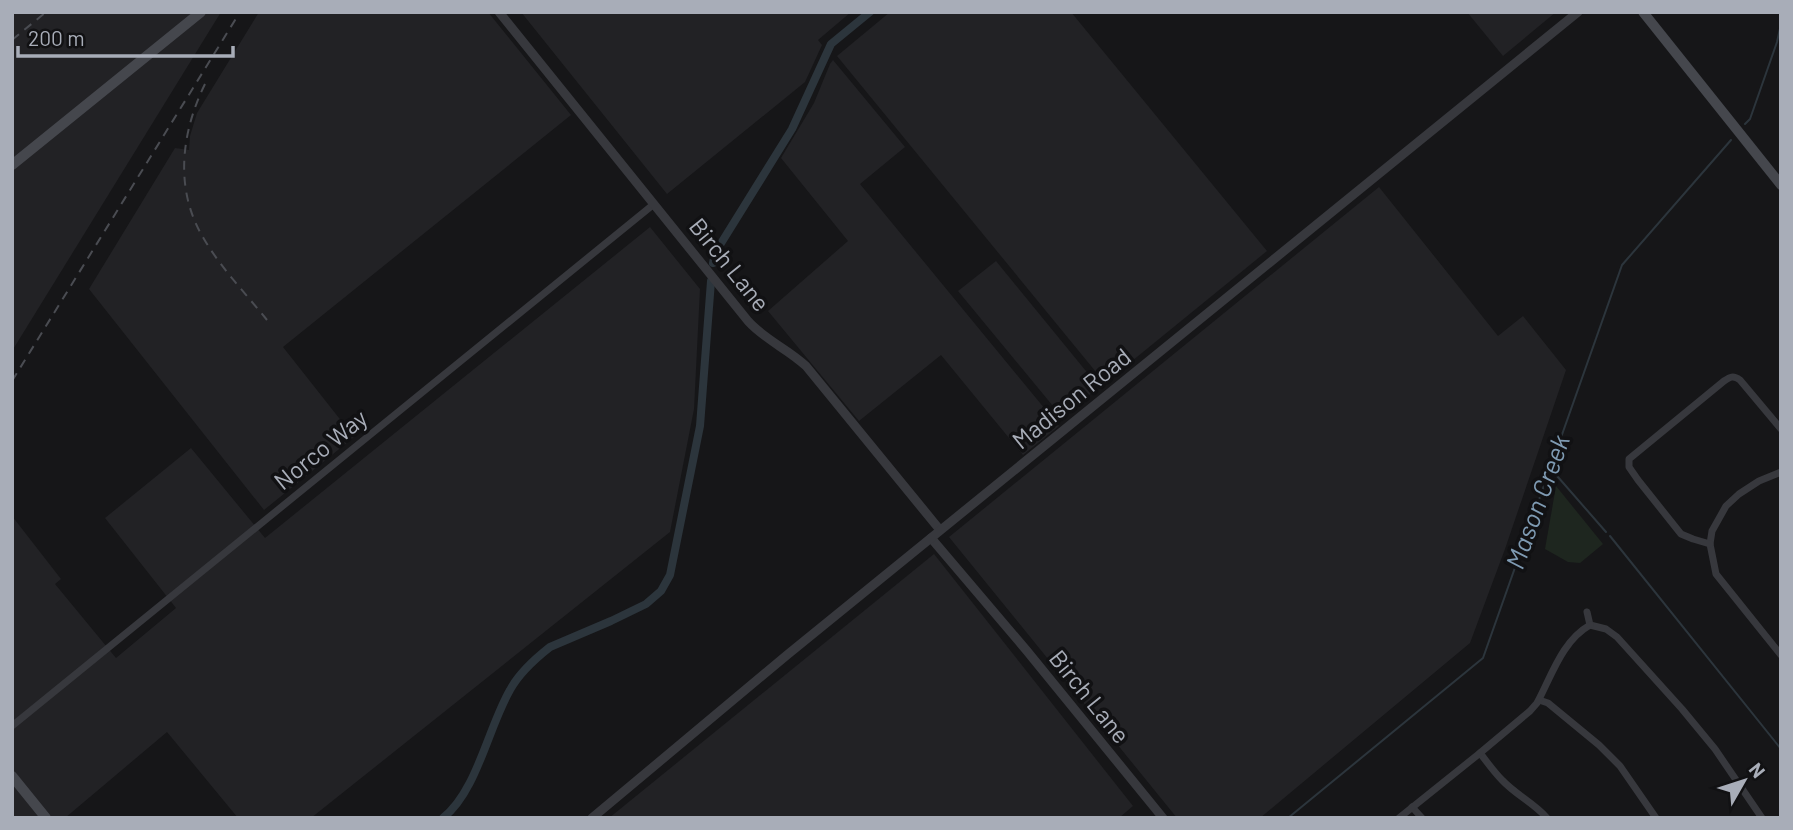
<svg xmlns="http://www.w3.org/2000/svg" width="1793" height="830" font-family="Barlow,sans-serif">
<rect width="100%" height="100%" fill="#161618"/>
<!-- built -->
<g fill="#222225">
<path d="M12,12H221L12,351Z"/>
<path d="M259,12H488L571,115L283,347L354,437L264,510L89,289L175,148L189,150L190,136L197,113Z"/>
<path d="M521,12H851L818,40L822,45L805,82L667,194Z"/>
<path d="M890,12H1071L1267,251L1105,383L837,56Z"/>
<path d="M1467,12H1556L1503,56Z"/>
<path d="M833,60L905,147L860,184L1059,426L1023,455L941,355L859,421L768,311L848,241L781,158L814,103L830,64Z"/>
<path d="M1379,187L1498,336L1523,316L1566,370L1505,549L1470,643L1260,818H1177L949,537Z"/>
<path d="M650,227L700,289L694,409L670,532L311,818H238L167,732L65,818H12V516L61,579L55,584L116,658L176,608L105,518L191,448L265,538Z"/>
<path d="M996,261L1099,387L1062,417L958,291Z"/>
<path d="M934,554L1133,806L1119,818H609Z"/>
</g>
<!-- green -->
<path fill="#1e261f" d="M1556,486L1603,544L1580,563L1568,562L1545,549Z"/>
<g fill="none" stroke-linecap="round" stroke-linejoin="round">
<!-- stream -->
<g stroke="#2c353c" stroke-width="2">
<path d="M1745,124L1750,119L1777,42L1781,24"/>
<path d="M1551,469L1606,532"/>
<path d="M1610,536L1781,749"/>
<path d="M1288,818L1483,658L1622,265L1731,140"/>
</g>
<!-- canal -->
<g stroke="#2c353c" stroke-width="8">
<path d="M713,263L715,253L792,129L831,44L870,12"/>
<path d="M443,818C477,791 488,728 510,690C519,673 536,658 550,647L611,621L646,604L661,591L670,575L700,426L711,281"/>
</g>
<!-- minor -->
<g stroke="#37383d" stroke-width="7">
<path d="M1781,472L1759,481L1739,494L1726,506L1712,531L1710,544L1716,574L1781,655"/>
<path d="M1710,544L1693,539L1681,534L1638,480L1629,467V459L1724,381C1730,377 1733,375 1740,380L1781,429"/>
<path d="M1587,612L1590,625"/>
<path d="M1590,625L1606,629L1617,637L1682,709L1715,749L1762,818"/>
<path d="M1539,700L1548,703L1599,745L1620,766L1656,818"/>
<path d="M12,726L654,204"/>
<path d="M1480,753C1487,762 1494,772 1502,780C1516,795 1534,803 1547,818"/>
<path d="M1412,807L1422,818"/>
<path d="M1399,818L1480,753L1530,711L1537,703C1552,675 1562,641 1590,625"/>
</g>
<!-- tertiary -->
<g stroke="#37383d" stroke-width="9">
<path d="M499,12L748,321C765,340 788,349 806,366L940,530"/>
<path d="M931,538L1027,651L1163,818"/>
<path d="M592,818L787,655L1578,12"/>
</g>
<!-- secondary -->
<g stroke="#45474d" stroke-width="10">
<path d="M1643,12L1781,185"/>
<path d="M12,165L201,12"/>
<path d="M12,776L46,818"/>
</g>
<!-- rail -->
<g stroke="#4a4c52" stroke-width="2" stroke-dasharray="9 7" stroke-linecap="butt">
<path d="M12,40L46,12"/>
<path d="M205,84C181,133 174,190 204,239C221,268 246,294 267,320"/>
<path d="M12,381L240,12"/>
</g>
</g>
<g text-anchor="middle" stroke-width="7" stroke-linejoin="round" paint-order="stroke">
<!-- street labels -->
<g font-size="24" fill="#a8adb8" stroke="#111113">
<text transform="translate(729 265) rotate(51)" y="8">Birch Lane</text>
<text transform="translate(1072 399) rotate(-39)" y="8">Madison Road</text>
<text transform="translate(321 450) rotate(-39)" y="8">Norco Way</text>
<text transform="translate(1089 697) rotate(51)" y="8">Birch Lane</text>
</g>
<!-- water labels -->
<g font-size="26" font-style="italic" fill="#7f9bb3" stroke="#111113">
<text transform="translate(1538 502) rotate(-70)" y="9">Mason Creek</text>
</g>
</g>
<!-- border -->
<rect width="1793" height="830" fill="none" stroke="#a8adb8" stroke-width="28"/>
<!-- north arrow -->
<g transform="translate(1744 781) rotate(51)" stroke="#111113" stroke-width="5" paint-order="stroke">
<path d="M0-5L12 26L0 18L-12 26Z" fill="#a8adb8"/>
<text y="-10" font-size="19" font-weight="bold" text-anchor="middle" fill="#a8adb8">N</text>
</g>
<!-- scale -->
<path d="M18 46v10h215v-10" fill="none" stroke="#a8adb8" stroke-width="3.5"/>
<text x="28" y="46" font-size="21" fill="#a8adb8" stroke="#111113" stroke-width="5" paint-order="stroke">200 m</text>
</svg>
